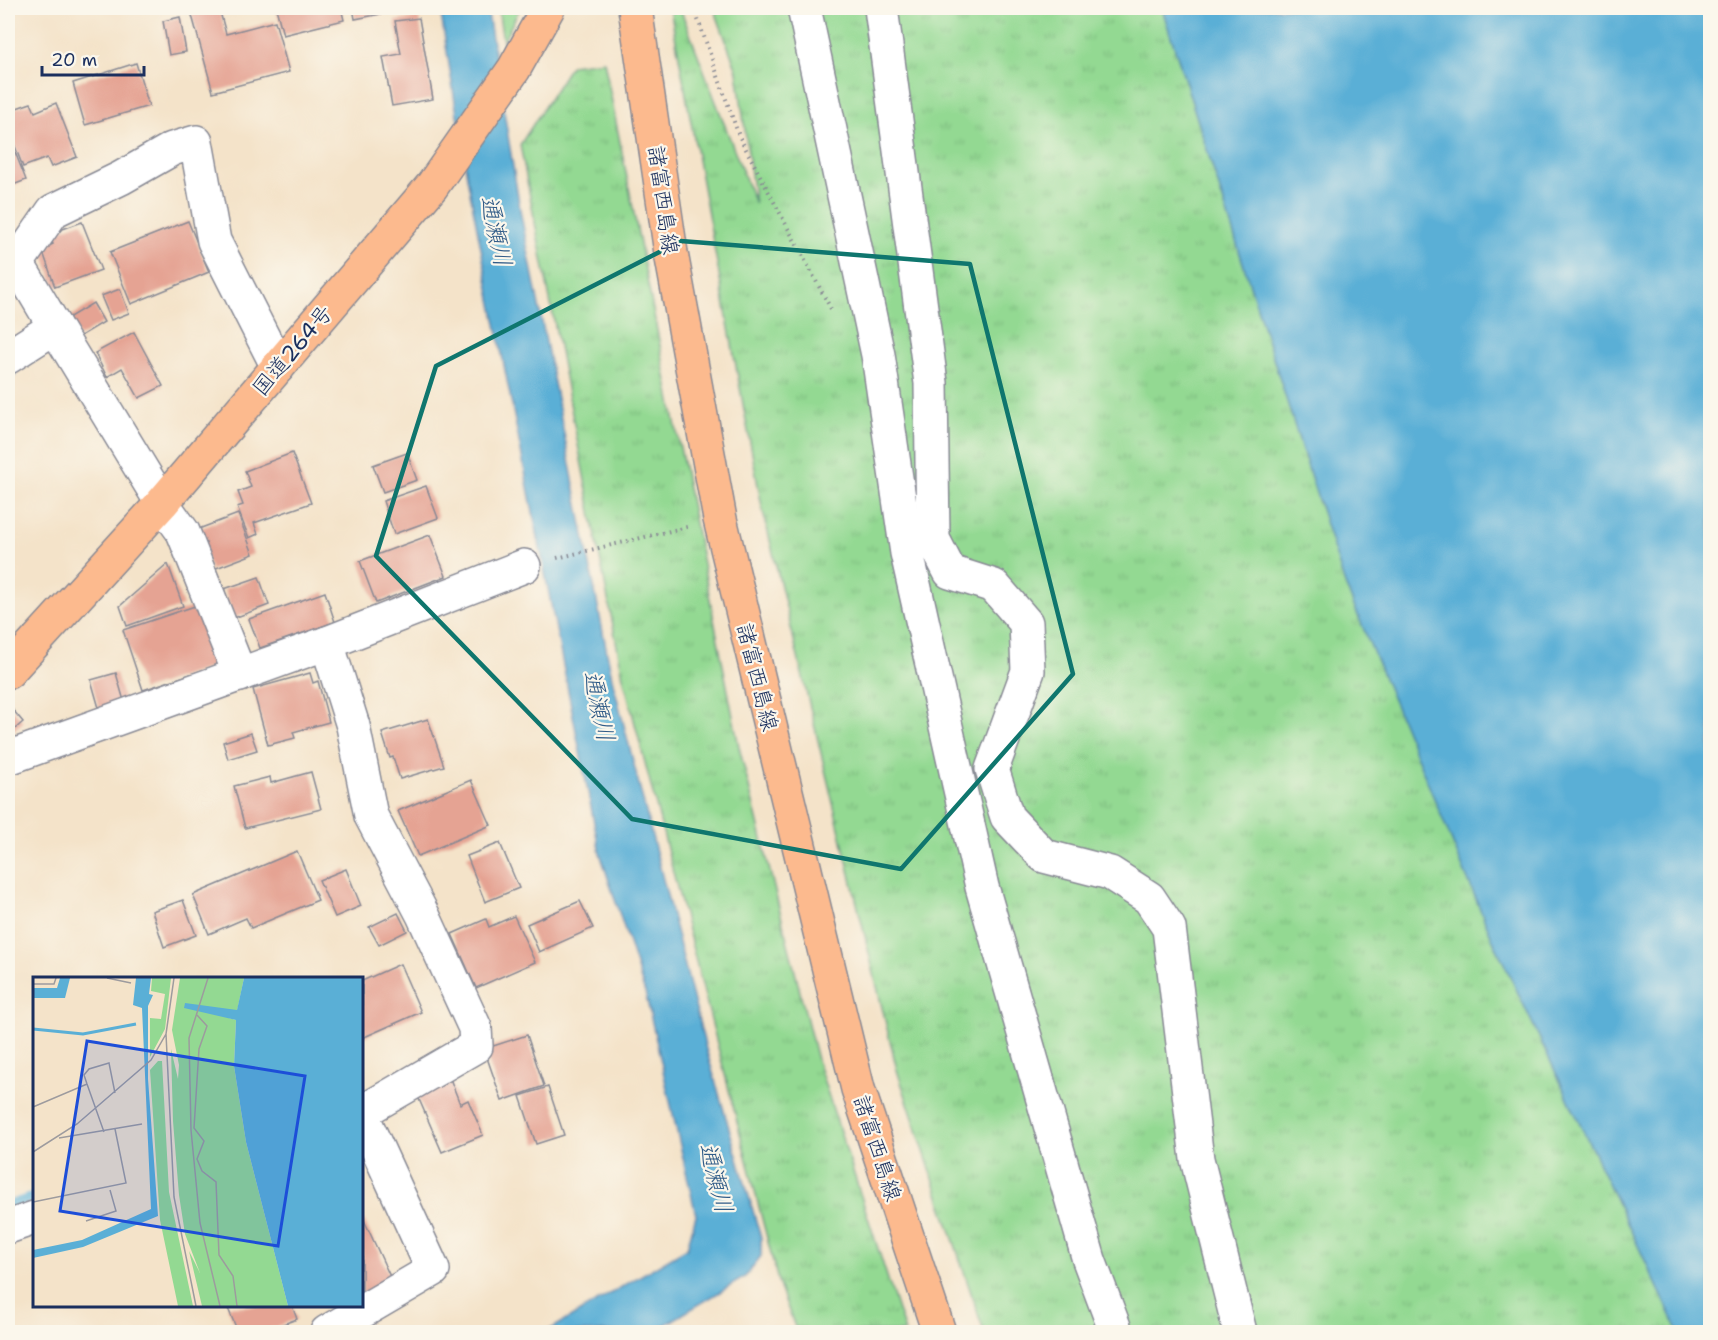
<svg xmlns="http://www.w3.org/2000/svg" width="1718" height="1340" font-family="'Shantell Sans','Klee One',sans-serif">
<defs>
<pattern id="grass-tufts" width="24" height="20" patternUnits="userSpaceOnUse" patternTransform="scale(1.5)"><rect width="24" height="20" fill="#93d992"/><path d="M3 7l-1-3M5 7V3M7 7l1-3M15 17l-1-3M17 17v-4M19 17l1-3" fill="none" stroke="#7ebb80"/></pattern>
</defs>
<rect width="100%" height="100%" fill="#fbf7ec"/>
<filter id="ink" filterUnits="userSpaceOnUse"><feTurbulence type="fractalNoise" baseFrequency=".0167" numOctaves="2"/><feDisplacementMap in="SourceGraphic" scale="12" xChannelSelector="R" yChannelSelector="G"/><feConvolveMatrix kernelMatrix="1 2 1 2 8 2 1 2 1" color-interpolation-filters="sRGB"/></filter>
<filter id="wash" filterUnits="userSpaceOnUse"><feTurbulence type="fractalNoise" baseFrequency=".008" numOctaves="4" result="noise"/><feDisplacementMap in="SourceGraphic" scale="24" xChannelSelector="R" yChannelSelector="G"/><feGaussianBlur stdDeviation="1.35" result="paint"/><feColorMatrix in="noise" values="0 0 0 0 0 0 0 0 0 0 0 0 0 0 0 0 0 1.4 0 .05"/><feComposite in="paint" operator="in"/></filter>
<g filter="url(#wash)">
<rect width="100%" height="100%" fill="#f4e3c9"/>
<!-- grass -->
<g fill="url(#grass-tufts)" stroke="#578478" stroke-width="1.5">
<path d="M498,8H520L503,42Z"/>
<path d="M670,8H680L755,204L737,71L714,8H1162L1345,584L1493,940L1679,1332H984L897,1070L762,507Z"/>
<path d="M604,61L739,747L817,1060L905,1332H797L779,1285L623,677L520,145L571,65Z"/>
</g>
<!-- water -->
<g fill="#5aafd6" stroke="#3a6f9a" stroke-width="1.5">
<path d="M440,8H487L521,215L612,678L706,1049L761,1238V1256L745,1277L653,1332H546L687,1248L696,1215L646,996L600,853L467,177Z"/>
<path d="M1162,8H1710V1332H1679L1493,940L1345,584Z"/>
</g>
<g fill="none" stroke-linecap="round" stroke-linejoin="round">
<!-- stream -->
<g stroke="#5aafd6" stroke-width="10">
<path d="M8,376L11,373"/>
<path d="M8,1206L34,1197"/>
</g>
</g>
<g id="blocks">
<!-- building -->
<g fill="#e5a393">
<path d="M190,8H219L226,34L275,21L289,72L213,92Z"/>
<path d="M276,8H341L344,20L283,35Z"/>
<path d="M353,8H385L386,13L355,19Z"/>
<path d="M180,17L186,52L169,55L163,21Z"/>
<path d="M419,18L433,99L392,106L383,57L401,54L395,21Z"/>
<path d="M136,63L149,106L85,125L73,83Z"/>
<path d="M31,103L35,112L56,103L77,157L51,167L47,158L23,167L8,128V111Z"/>
<path d="M15,152L26,180L8,187V155Z"/>
<path d="M188,221L209,272L131,304L110,252Z"/>
<path d="M82,222L101,270L55,287L42,249L53,244L49,234Z"/>
<path d="M120,289L129,313L111,320L101,296Z"/>
<path d="M93,303L104,322L79,337L68,318Z"/>
<path d="M134,332L163,386L139,398L122,368L107,377L95,353Z"/>
<path d="M292,453L311,503L254,523L258,534L249,538L237,507L243,505L238,492L251,487L245,471Z"/>
<path d="M407,453L417,480L383,492L373,465Z"/>
<path d="M426,486L438,518L394,534L383,501Z"/>
<path d="M238,514L253,554L211,570L196,530Z"/>
<path d="M430,535L446,576L376,603L360,561Z"/>
<path d="M168,564L183,606L127,626L120,606Z"/>
<path d="M259,577L269,605L234,618L224,589Z"/>
<path d="M325,592L335,622L260,648L249,619Z"/>
<path d="M201,604L221,664L143,690L123,630Z"/>
<path d="M116,673L124,701L99,708L91,680Z"/>
<path d="M310,673L313,683L318,681L329,722L293,732L295,738L268,745L253,689Z"/>
<path d="M13,710L23,722L8,735V715Z"/>
<path d="M428,719L444,766L400,779L393,757L390,758L382,733Z"/>
<path d="M251,733L257,750L228,759L223,742Z"/>
<path d="M311,772L321,809L245,828L234,786L270,777L271,783Z"/>
<path d="M471,780L491,825L418,856L398,811Z"/>
<path d="M500,843L519,888L485,902L467,856Z"/>
<path d="M297,851L318,900L251,928L246,918L209,934L193,895Z"/>
<path d="M346,869L361,906L335,917L319,880Z"/>
<path d="M183,900L196,935L164,947L152,911Z"/>
<path d="M580,901L593,928L539,952L527,924Z"/>
<path d="M398,913L407,931L379,945L369,927Z"/>
<path d="M514,916L535,962L476,988L452,934L486,919L489,927Z"/>
<path d="M400,964L421,1012L362,1038V981Z"/>
<path d="M527,1035L544,1086L502,1101L484,1049Z"/>
<path d="M449,1076L460,1104L468,1100L483,1135L442,1152L415,1090Z"/>
<path d="M548,1087L564,1135L536,1144L520,1096Z"/>
<path d="M364,1220L392,1281L362,1295V1221Z"/>
<path d="M227,1306H292L297,1319L261,1332H238Z"/>
</g>
</g>
</g>
<g filter="url(#ink)">
<use href="#blocks" fill-opacity="0" stroke="#888994" stroke-width="1.5"/>
<g fill="none" stroke-linecap="round" stroke-linejoin="round">
<!-- minor casing -->
<g stroke="#888994" stroke-width="36">
<g id="minor">
<path d="M804,8L878,355L907,553L982,887L1089,1260L1116,1332"/>
<path d="M881,8L931,383L933,539L950,572L994,586L1026,623L1028,671L992,769L1007,817L1044,856L1110,873L1149,898L1169,928L1197,1159L1240,1332"/>
<path d="M55,327L17,263L53,211L121,178L172,149L196,142L214,241L278,367"/>
<path d="M8,357L55,327L162,503L183,532L240,675"/>
<path d="M327,643L353,726L371,816L423,915L475,1028L476,1046L362,1112"/>
<path d="M8,758L327,643L524,566"/>
<path d="M8,1227L34,1218"/>
<path d="M327,1332L433,1270L362,1115"/>
</g>
</g>
<!-- major casing -->
<g stroke="#888994" stroke-width="36">
<path id="major" d="M635,8L671,253L720,519L858,1089L939,1332"/>
</g>
<!-- highway casing -->
<g stroke="#888994" stroke-width="36">
<path id="highway" d="M8,672L162,503L432,186L514,69L548,8"/>
</g>
<!-- path -->
<g stroke="#888994" stroke-width="4" stroke-dasharray="1.5 4.5" stroke-linecap="butt">
<path d="M694,8L739,136L832,311"/>
<path d="M557,558L687,527"/>
</g>
<!-- minor -->
<use href="#minor" stroke="#fff" stroke-width="33"/>
<!-- major -->
<use href="#major" stroke="#fcba8e" stroke-width="33"/>
<!-- highway -->
<use href="#highway" stroke="#fcba8e" stroke-width="33"/>
</g>
</g>
<!-- marked area -->
<path fill="none" stroke="#0f766e" stroke-width="4.5" stroke-linejoin="round" d="M681,241L970,264L1073,674L901,869L632,819L376,556L436,366Z"/>
<g text-anchor="middle" stroke-width="4.5" stroke-linejoin="round" paint-order="stroke">
<!-- street labels -->
<g font-size="22" fill="#1b2f5e" stroke="#fbf7ec">
<text transform="translate(664 200) rotate(82)" y="8">諸富西島線</text>
<text transform="translate(292 350) rotate(-50)" y="8">国道264号</text>
<text transform="translate(758 677) rotate(76)" y="8">諸富西島線</text>
<text transform="translate(878 1148) rotate(72)" y="8">諸富西島線</text>
</g>
<!-- water labels -->
<g font-size="24" font-style="italic" fill="#315c88" stroke="#fbf7ec">
<text transform="translate(496 231) rotate(78)" y="8">通瀬川</text>
<text transform="translate(599 706) rotate(78)" y="8">通瀬川</text>
<text transform="translate(716 1178) rotate(76)" y="8">通瀬川</text>
</g>
</g>
<!-- overview -->
<g transform="translate(33 977)">
<rect width="330" height="330" fill="#f4e3c9"/>
<path d="M119,1H138L132,52L117,80V41L128,42L132,17L118,14ZM147,1H211L204,34L196,41L203,43L201,89L213,165L255,329H169L156,274L167,296L152,257L146,218L140,144L138,72L145,102L146,88L139,53ZM125,84H129L136,215L160,329H145L127,243L117,93Z" fill="#93d992"/>
<path d="M27,1H37L32,21H0V11H24ZM103,1H118L116,17L120,18L115,29V102L125,239L50,270L0,281V273L49,263L118,232L109,31L100,28ZM211,1H330V329H255L213,165L201,89L203,43L151,31L152,26L204,33Z" fill="#5aafd6"/>
<path fill="none" stroke="#5aafd6" stroke-width="3" d="M0,52L50,57L103,47"/>
<path fill="none" stroke="#9d9b9e" stroke-width="1.5" d="M74,1L98,6M175,1L156,61L158,153L167,246L187,329M0,7H21L23,1M164,38L174,49L166,72L161,151L171,164L164,182L169,194L183,205L186,278L200,299L204,329M133,57L141,220L163,329M54,107L51,98L56,92L76,86L82,116M0,130L54,107L71,155M26,161L109,147M0,175L44,147L118,83L133,57L141,1M0,225L93,206L82,152M53,244L83,234L77,213"/>
<path fill="#1d4ed8" fill-opacity="0.15" stroke="#1d4ed8" stroke-width="3" d="M54,64L272,99L245,269L27,234Z"/>
<rect width="330" height="330" fill="none" stroke="#1b2f5e" stroke-width="3"/>
</g>
<!-- margin -->
<rect width="1718" height="1340" fill="none" stroke="#fbf7ec" stroke-width="30"/>
<!-- scale -->
<path d="M42 66v9h102v-9" fill="none" stroke="#1b2f5e" stroke-width="3"/>
<text x="51" y="66" font-size="18" fill="#1b2f5e" stroke="#fbf7ec" stroke-width="4.5" paint-order="stroke">20 m</text>
</svg>
